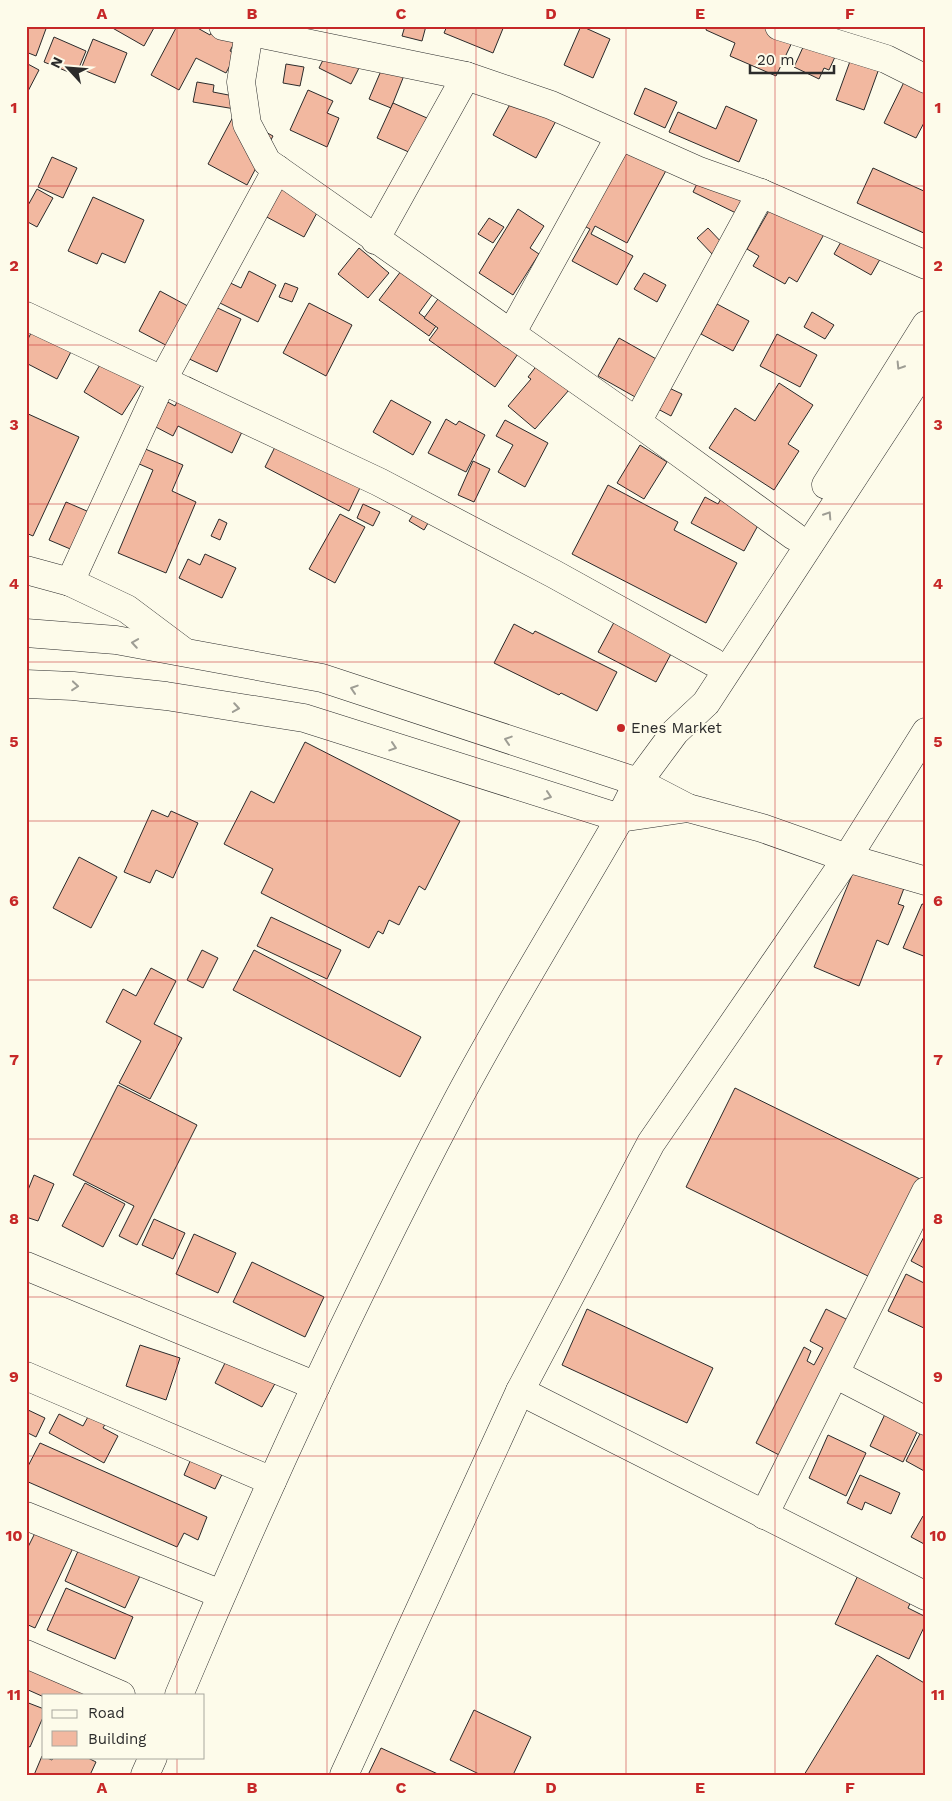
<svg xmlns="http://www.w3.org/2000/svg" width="952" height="1801" font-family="'Work Sans',sans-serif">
<rect width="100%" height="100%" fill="#fdfbea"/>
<!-- building -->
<g fill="#f2b8a0" stroke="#2b2b2b">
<path d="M26,26H47L36,56L26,52Z"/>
<path d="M109,26H155L144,46Z"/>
<path d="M177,26H194L210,35L215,26L237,37L230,51L236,54L226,73L196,58L179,90L151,75Z"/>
<path d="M405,26H426L422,41L402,36Z"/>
<path d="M447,26H504L493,53L444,33Z"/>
<path d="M581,26L610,39L593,78L564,65Z"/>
<path d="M707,26H779L796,34L776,76L730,56L735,43L706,30Z"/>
<path d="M809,34L839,48L829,70L824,68L819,79L794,67Z"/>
<path d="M54,37L86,51L76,75L44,62Z"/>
<path d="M93,39L127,53L115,83L81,69Z"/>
<path d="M333,40L365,56L351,84L319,68Z"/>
<path d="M853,53L881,63L864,110L836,100Z"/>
<path d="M386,59L407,68L391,108L369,99Z"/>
<path d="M26,63L39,70L26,95Z"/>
<path d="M286,64L304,67L300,86L283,83Z"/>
<path d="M905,80L926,90V119L916,138L884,123Z"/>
<path d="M197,82L214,85L213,92L244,98L241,110L193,102Z"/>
<path d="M645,88L677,102L665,128L634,114Z"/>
<path d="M308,90L333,101L327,113L339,118L327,147L290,130Z"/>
<path d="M514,97L563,108L536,158L493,135Z"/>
<path d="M393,103L436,122L420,157L377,138Z"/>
<path d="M726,106L757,120L739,162L669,132L678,112L716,129Z"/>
<path d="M234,115L273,136L247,185L208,164Z"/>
<path d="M626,142L669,165L627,243L595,226L591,234L633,256L617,285L572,261L590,229L580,224Z"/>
<path d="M52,157L77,168L63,198L38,187Z"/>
<path d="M707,163L755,186L740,215L693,192Z"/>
<path d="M272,167L326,196L304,237L250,208Z"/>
<path d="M873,168L926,192V234L857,203Z"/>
<path d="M37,189L53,198L37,227L26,221V209Z"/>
<path d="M779,193L831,222L797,282L789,277L785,284L753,266L759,256L747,249Z"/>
<path d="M93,197L144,220L125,263L102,253L97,264L68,251Z"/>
<path d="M518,209L544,226L530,248L539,254L513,295L479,273Z"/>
<path d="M489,218L504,227L493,243L478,234Z"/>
<path d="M850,226L887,247L871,275L834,254Z"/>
<path d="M708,228L725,246L714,256L697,238Z"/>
<path d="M359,248L389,273L368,298L338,274Z"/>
<path d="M414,254L445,277L419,313L436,326L429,336L379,300Z"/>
<path d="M249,271L276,285L258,322L214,300L224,280L241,288Z"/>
<path d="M644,273L666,285L657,302L634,289Z"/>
<path d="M285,283L298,288L292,302L279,297Z"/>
<path d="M160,291L197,311L177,351L139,331Z"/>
<path d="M443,292L522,348L495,387L429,340L438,328L424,318Z"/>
<path d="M207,303L241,319L217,372L183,356Z"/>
<path d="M309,303L352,325L326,376L283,353Z"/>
<path d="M717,304L749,321L733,351L701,334Z"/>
<path d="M812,312L834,325L825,339L804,327Z"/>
<path d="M36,323L75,344L57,379L26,363V343Z"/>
<path d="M777,334L817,355L800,387L760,366Z"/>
<path d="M619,338L658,360L637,398L598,376Z"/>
<path d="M111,346L150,371L122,415L84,392Z"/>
<path d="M538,364L569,390L535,429L508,406L531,379L528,377Z"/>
<path d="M189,377L219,392L249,417L232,453L178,426L173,436L152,425L164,400L175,406Z"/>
<path d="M779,383L813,405L788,444L799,451L774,490L709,448L735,408L755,421Z"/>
<path d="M667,387L682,394L671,416L656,408Z"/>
<path d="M391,400L431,422L413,455L373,432Z"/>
<path d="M26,413L79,437L33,536L26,533Z"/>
<path d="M446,419L456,425L459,421L485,435L466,472L428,453Z"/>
<path d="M505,420L548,443L525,487L498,472L513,445L496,436Z"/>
<path d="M277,443L366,475L349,511L265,467Z"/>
<path d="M640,445L667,462L644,499L617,483Z"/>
<path d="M143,448L183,465L172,491L196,502L166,573L118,553L153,470L137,463Z"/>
<path d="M473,461L490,469L474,502L458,495Z"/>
<path d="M608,485L678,522L674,530L737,563L706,623L572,554Z"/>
<path d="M727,488L767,509L744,551L691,523L705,497L718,504Z"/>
<path d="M66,502L110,521L94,559L49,540Z"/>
<path d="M363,504L380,512L373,526L357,518Z"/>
<path d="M417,509L431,518L424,530L409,521Z"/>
<path d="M340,514L365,527L335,583L309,569Z"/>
<path d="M219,519L227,523L220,540L211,536Z"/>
<path d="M205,554L236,568L222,598L179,578L188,559L200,565Z"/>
<path d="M626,600L679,639L656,682L598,652Z"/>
<path d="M514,624L533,634L535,631L617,672L597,711L561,693L559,695L494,663Z"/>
<path d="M305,742L460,821L425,890L419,886L399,925L389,920L383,934L378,931L369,948L261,893L273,869L224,844L251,791L274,803Z"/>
<path d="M152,810L168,817L171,811L198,823L173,878L156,870L150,883L124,872Z"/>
<path d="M79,857L117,877L91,928L53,908Z"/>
<path d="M857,863L906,883L898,904L904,906L888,945L877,940L859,986L814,967Z"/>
<path d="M922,904L926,905V957L903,948Z"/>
<path d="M271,917L341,950L327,979L257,946Z"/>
<path d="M202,950L218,958L203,988L187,980Z"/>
<path d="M254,950L421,1037L400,1077L233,990Z"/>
<path d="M151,968L176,981L154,1024L182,1038L150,1099L119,1083L141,1041L106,1022L123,989L136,996Z"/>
<path d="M118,1085L197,1125L137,1245L119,1236L134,1206L73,1175Z"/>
<path d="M735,1088L922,1180L874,1279L686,1187Z"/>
<path d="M34,1175L54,1184L38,1221L26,1217V1195Z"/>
<path d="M85,1183L125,1204L103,1247L62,1226Z"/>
<path d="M154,1219L185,1233L173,1259L142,1245Z"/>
<path d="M926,1233V1269L911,1261Z"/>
<path d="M194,1234L236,1253L218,1293L176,1274Z"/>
<path d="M252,1262L324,1297L305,1337L233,1302Z"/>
<path d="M906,1274L926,1284V1329L888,1311Z"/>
<path d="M587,1309L713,1368L687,1423L562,1365Z"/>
<path d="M826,1309L850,1321L781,1456L756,1443L804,1347L811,1351L807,1361L814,1365L823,1348L810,1341Z"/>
<path d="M140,1345L180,1358L166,1400L126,1386Z"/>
<path d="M229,1355L277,1380L262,1407L215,1383Z"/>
<path d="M894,1395L926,1413L903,1462L870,1446Z"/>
<path d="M96,1402L112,1411L103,1428L118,1436L104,1463L49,1433L59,1414L83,1426Z"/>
<path d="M26,1409L45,1418L36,1437L26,1432Z"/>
<path d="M926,1422V1472L906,1461Z"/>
<path d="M828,1435L866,1453L846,1496L809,1478Z"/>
<path d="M40,1443L207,1517L198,1540L184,1533L177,1547L26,1481V1470Z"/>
<path d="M194,1452L226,1466L215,1489L184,1475Z"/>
<path d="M860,1475L900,1493L891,1514L865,1502L862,1510L847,1503Z"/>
<path d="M923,1516L926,1518V1545L911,1537Z"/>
<path d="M36,1531L73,1548L35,1628L26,1624V1551Z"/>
<path d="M85,1535L146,1563L125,1608L65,1581Z"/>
<path d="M861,1569L921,1579L908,1608L926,1617V1623L909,1659L835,1624Z"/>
<path d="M66,1588L133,1617L115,1659L47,1630Z"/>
<path d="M37,1649L96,1695H44V1697L26,1689V1672Z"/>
<path d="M877,1655L926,1684V1775H804Z"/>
<path d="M26,1702L44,1709V1715L30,1747L26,1745Z"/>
<path d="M474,1710L531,1737L513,1775H481L450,1760Z"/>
<path d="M381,1748L440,1775H368Z"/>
<path d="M42,1756L52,1760L54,1757H86L96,1762L90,1775H34Z"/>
</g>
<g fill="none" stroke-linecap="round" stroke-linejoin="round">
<!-- minor casing -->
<g stroke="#2b2b2b" stroke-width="29">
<g id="minor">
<path d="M223,26L466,76L551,105L699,171L761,193L926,265"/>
<path d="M779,26L886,59L926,79"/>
<path d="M249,32L241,82L247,124L267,162L637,422L794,536"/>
<path d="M375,240L466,76"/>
<path d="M26,316L379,482L554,574L713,662"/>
<path d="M511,334L620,136"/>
<path d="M637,422L761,193"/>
<path d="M26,570L70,582L127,609L183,651"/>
<path d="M70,582L162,381L277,169"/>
<path d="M26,1266L316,1386"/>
<path d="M835,1374L926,1421"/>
<path d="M26,1376L272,1481"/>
<path d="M520,1391L926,1596"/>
<path d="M764,1515L926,1191"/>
<path d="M26,1516L221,1594"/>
<path d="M26,1654L121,1695"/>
<path d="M179,1695C263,1495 354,1297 455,1105C506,1008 565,914 620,818L638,782"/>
<path d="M145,1775L153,1757"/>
<path d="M344,1775L520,1391L651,1143L847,858L926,732"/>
</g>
</g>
<!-- major casing -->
<g stroke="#2b2b2b" stroke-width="29">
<g id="major">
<path d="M826,485L926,325"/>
<path d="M26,633L116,640L322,678L638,782L688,808L762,828L847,858L926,881"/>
<path d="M26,684L73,686L166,696L304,718L620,818L688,808"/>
<path d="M638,782L675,732L706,703L926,366"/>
</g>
</g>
<!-- minor -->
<use href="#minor" stroke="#fdfbea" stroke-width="28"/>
<!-- major -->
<use href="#major" stroke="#fdfbea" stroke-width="28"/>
</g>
<!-- one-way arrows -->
<defs><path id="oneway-chevron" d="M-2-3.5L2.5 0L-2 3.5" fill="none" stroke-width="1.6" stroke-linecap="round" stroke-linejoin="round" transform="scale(1.25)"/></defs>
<g stroke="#9e9d94">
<use href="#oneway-chevron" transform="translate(900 366) rotate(122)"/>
<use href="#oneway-chevron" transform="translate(828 515) rotate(-57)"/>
<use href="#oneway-chevron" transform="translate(135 643) rotate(-171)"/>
<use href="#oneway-chevron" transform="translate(75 686) rotate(5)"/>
<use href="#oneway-chevron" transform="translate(354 689) rotate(-162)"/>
<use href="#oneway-chevron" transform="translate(236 708) rotate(9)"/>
<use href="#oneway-chevron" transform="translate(508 740) rotate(-162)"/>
<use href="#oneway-chevron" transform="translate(393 747) rotate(18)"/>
<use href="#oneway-chevron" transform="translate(548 796) rotate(18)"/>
</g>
<!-- grid -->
<path fill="none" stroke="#c62828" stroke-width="1" stroke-opacity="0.55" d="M177,26V1695M327,26V1775M476,26V1775M626,26V1775M775,26V1775M26,186H926M26,345H926M26,504H926M26,662H926M26,821H926M26,980H926M26,1139H926M26,1297H926M26,1456H926M26,1615H926M177,1757V1775"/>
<!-- markers -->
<circle fill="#c62828" stroke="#fdfbea" stroke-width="2" cx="621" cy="728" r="5"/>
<g text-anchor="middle" stroke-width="4" stroke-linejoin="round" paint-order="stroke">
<!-- poi labels -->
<g font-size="15" fill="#2b2b2b" stroke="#fdfbea" text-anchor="start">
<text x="631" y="733">Enes Market</text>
</g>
</g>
<!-- border -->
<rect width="952" height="1801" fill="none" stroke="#fdfbea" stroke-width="55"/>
<!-- legend -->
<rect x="42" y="1694" width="162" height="65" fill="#fdfbea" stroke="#a9a89e"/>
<rect x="52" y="1710" width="25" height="8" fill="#fdfbea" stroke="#a9a89e"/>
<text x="88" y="1718" font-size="15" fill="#2b2b2b">Road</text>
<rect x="52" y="1731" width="25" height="15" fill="#f2b8a0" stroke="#a9a89e"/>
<text x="88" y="1744" font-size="15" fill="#2b2b2b">Building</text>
<!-- north arrow -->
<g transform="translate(68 68) rotate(296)" stroke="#fdfbea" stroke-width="4" paint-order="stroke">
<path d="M0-4L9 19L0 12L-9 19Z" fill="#2b2b2b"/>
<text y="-8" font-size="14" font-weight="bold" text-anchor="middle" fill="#2b2b2b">N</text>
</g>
<!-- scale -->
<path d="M750 65v8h84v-8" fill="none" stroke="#2b2b2b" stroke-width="2.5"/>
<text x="757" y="65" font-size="15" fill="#2b2b2b" stroke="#fdfbea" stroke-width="4" paint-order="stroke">20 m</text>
<rect x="28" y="28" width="896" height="1746" fill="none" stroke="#c62828" stroke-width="2"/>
<g font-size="16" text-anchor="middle" font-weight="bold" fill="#c62828">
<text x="102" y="19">A</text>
<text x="252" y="19">B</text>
<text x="401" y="19">C</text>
<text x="551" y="19">D</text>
<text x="700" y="19">E</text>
<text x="850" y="19">F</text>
<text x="14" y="113">1</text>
<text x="938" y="113">1</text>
<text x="14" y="271">2</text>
<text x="938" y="271">2</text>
<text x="14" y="430">3</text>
<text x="938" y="430">3</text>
<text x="14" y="589">4</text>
<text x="938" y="589">4</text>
<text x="14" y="747">5</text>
<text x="938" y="747">5</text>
<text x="14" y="906">6</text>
<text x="938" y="906">6</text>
<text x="14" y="1065">7</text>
<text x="938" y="1065">7</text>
<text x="14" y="1224">8</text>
<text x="938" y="1224">8</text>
<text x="14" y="1382">9</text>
<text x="938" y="1382">9</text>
<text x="14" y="1541">10</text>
<text x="938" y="1541">10</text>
<text x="14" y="1700">11</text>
<text x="938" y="1700">11</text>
<text x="102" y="1793">A</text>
<text x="252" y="1793">B</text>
<text x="401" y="1793">C</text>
<text x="551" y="1793">D</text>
<text x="700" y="1793">E</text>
<text x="850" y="1793">F</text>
</g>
</svg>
